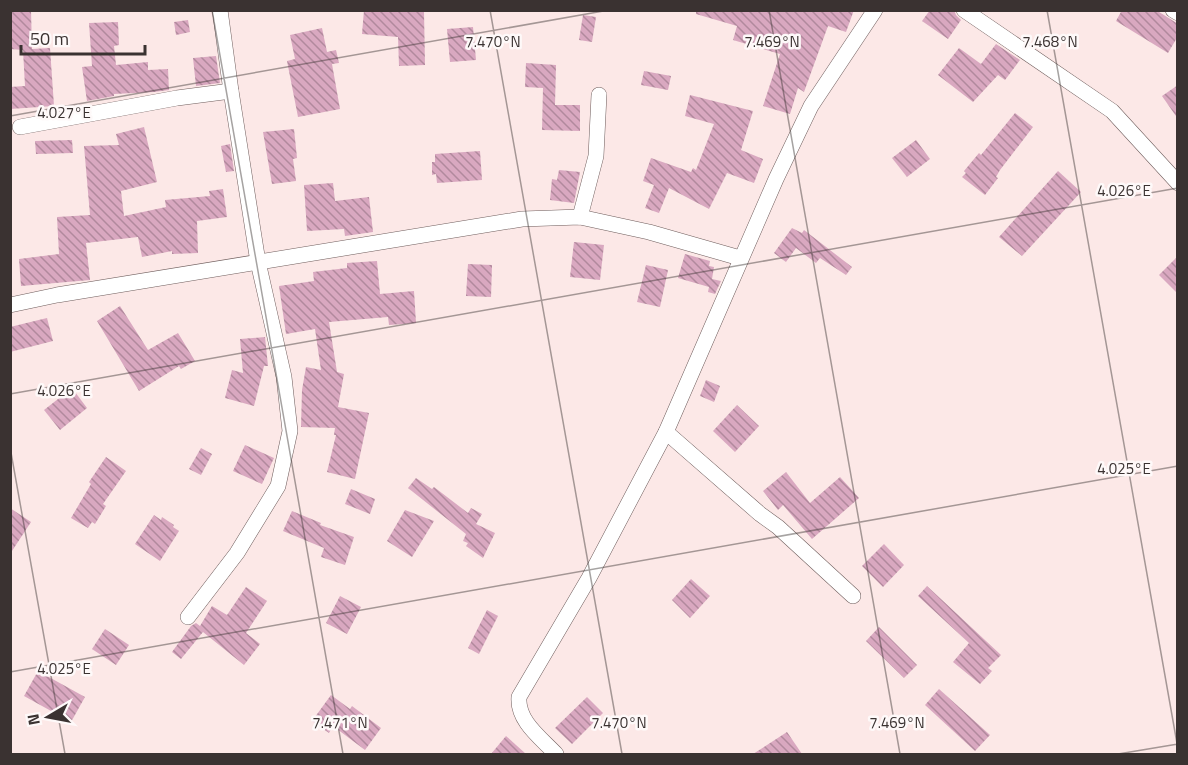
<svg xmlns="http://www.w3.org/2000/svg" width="1188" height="765" font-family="'Titillium Web',sans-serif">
<defs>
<pattern id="building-back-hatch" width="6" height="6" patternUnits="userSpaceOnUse" patternTransform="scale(1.5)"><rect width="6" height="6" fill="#d9a8c0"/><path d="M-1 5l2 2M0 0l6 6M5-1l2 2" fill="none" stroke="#b1899d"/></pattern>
</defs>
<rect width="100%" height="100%" fill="#fce8e7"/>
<!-- building -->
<g fill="url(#building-back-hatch)">
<path d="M10,10H31L32,49L50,48L54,106L10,109V87L25,86L23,50L10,49Z"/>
<path d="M364,10L424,12L425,65L399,66L398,37L362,34Z"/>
<path d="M696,10H854L846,32L828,26L804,92L798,88L790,114L763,106L780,54L733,40L737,26L696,14Z"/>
<path d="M930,10H954L956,15L961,20L948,39L922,21Z"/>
<path d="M1122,10H1156L1178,24V36L1168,53L1116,21Z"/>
<path d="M583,15L596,17L592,42L579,40Z"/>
<path d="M188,20L190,32L176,35L174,22Z"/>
<path d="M118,22L119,45L114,46L116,65L148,62V70L168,69L169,90L154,92L114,94V96L87,101L82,67L92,66L89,23Z"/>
<path d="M473,27L476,60L450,62L447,29Z"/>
<path d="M322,28L327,52L336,50L339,63L332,64L340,109L298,117L287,61L295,59L290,35Z"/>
<path d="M996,44L1020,60L1005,80L998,75L973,102L938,75L959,48L981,64Z"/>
<path d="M216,56L220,83L196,86L193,58Z"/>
<path d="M526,63L556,65L555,105H580V131L542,130L543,88L525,87Z"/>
<path d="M644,71L671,76L668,90L641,85Z"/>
<path d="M1178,85V119L1162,96Z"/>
<path d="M690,95L753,111L741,150L763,159L754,183L727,173L709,209L669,188L659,213L645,208L654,185L643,181L651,158L691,172L693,168L696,170L714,124L685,116Z"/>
<path d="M1015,113L1033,127L1000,170L996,177L998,178L985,195L962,177L966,173L964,171L979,153L981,155Z"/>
<path d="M144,127L157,182L121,191L124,216L166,207L165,200L210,196L209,191L223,189L227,217L197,221L198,253L172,254V251L142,257L138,237L86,243L90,280L21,286L19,259L59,254L57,217L90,215L84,146L119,145L116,134Z"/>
<path d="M294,129L297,158L293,159L296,181L272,184L263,132Z"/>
<path d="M72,140L73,153L36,154L35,141Z"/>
<path d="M916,140L930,159L907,177L892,158Z"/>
<path d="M230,144L234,171L226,172L221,146Z"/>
<path d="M480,151L482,180L437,183L436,174L432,175V162H435V154Z"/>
<path d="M559,170L580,172L574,203L550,200L552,179L557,180Z"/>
<path d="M1058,171L1081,192L1022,256L999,237Z"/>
<path d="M333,183L335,201L369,197L373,232L345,236L344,229L307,231L304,185Z"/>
<path d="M792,228L802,233L804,230L852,267L846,275L820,258L816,263L796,248L786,262L774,253Z"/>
<path d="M574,242L604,245L600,280L570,277Z"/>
<path d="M685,254L710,261L709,266L714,267L712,279L721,281L715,294L708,292L709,287L678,278Z"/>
<path d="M1178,256V294L1159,275Z"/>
<path d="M377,261L380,294L414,291L416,323L389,325L388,317L329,322L337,372L344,374L338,407L369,413L355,479L327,472L336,435H334L335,428L301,427L302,390L306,367L321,370L315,329L286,334L279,286L314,281L313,272L347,268V263Z"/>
<path d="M468,264L492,265L491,297L466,296Z"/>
<path d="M646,265L668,270L660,307L637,302Z"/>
<path d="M120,306L148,350L178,333L195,361L181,369L179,366L139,391L97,321Z"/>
<path d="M47,318L53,341L10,352V327Z"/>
<path d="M265,337L268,366H264L254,406L225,398L232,370L243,373L240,339Z"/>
<path d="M706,380L720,386L714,402L700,396Z"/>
<path d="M72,388L87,408L60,430L44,410Z"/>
<path d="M737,405L759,426L735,452L713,431Z"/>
<path d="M245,445L274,458L262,484L233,471Z"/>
<path d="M201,448L212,454L201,475L189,469Z"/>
<path d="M106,457L126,471L103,504L106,506L95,524L92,522L88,528L71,518L91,484L89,482Z"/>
<path d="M786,472L810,503L840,477L859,498L812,539L783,505L778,510L763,491Z"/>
<path d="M416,478L432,489L434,487L468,513L471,508L482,514L476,524L495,533L483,558L466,546L468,543L463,541L466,534L408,488Z"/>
<path d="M351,489L375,499L370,514L345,504Z"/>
<path d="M10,508L31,522L10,554Z"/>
<path d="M405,510L434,521L412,557L387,541Z"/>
<path d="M292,511L321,523L320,525L354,537L345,565L321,557L324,548L283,531Z"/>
<path d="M154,515L161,520L162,517L174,525L173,527L179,531L160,561L135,544Z"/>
<path d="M884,544L904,565L883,587L862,566Z"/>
<path d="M691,579L710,596L690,618L672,600Z"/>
<path d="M927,586L1001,655L988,668L992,671L980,684L953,662L969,643L918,596Z"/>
<path d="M246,587L267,601L246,633L260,644L244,665L203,632L181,659L172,652L191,626L196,623L200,626L212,606L227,615Z"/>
<path d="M340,596L361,607L347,634L326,623Z"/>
<path d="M487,610L498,616L479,654L468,648Z"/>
<path d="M879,627L917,665L904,678L866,641Z"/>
<path d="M105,629L129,645L116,665L92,649Z"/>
<path d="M38,671L85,697L71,722L24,696Z"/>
<path d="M939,689L990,735L975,751L925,705Z"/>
<path d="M331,695L350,709L352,706L381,728L365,750L333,726L329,733L312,721Z"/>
<path d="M587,697L603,713L572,744L555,728Z"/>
<path d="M787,732L802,754H753Z"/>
<path d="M506,736L526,754H491Z"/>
</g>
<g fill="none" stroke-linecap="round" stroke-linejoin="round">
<!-- street casing -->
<g stroke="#6f5e5d" stroke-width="16">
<g id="street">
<path d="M964,10L1112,111L1178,183"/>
<path d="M1173,10L1178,13"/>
<path d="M20,127L177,98L231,91"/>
<path d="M580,217L596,156L599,95"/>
<path d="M10,305L57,295L522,219L580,217L649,232L740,258"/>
<path d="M666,432L760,514L778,527L853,596"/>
<path d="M188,617L237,553L278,486L290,431L284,377L258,262L231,91L220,10"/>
<path d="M556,754C541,738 517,721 519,697L589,578L666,432L776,179L811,106L875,10"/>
</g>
</g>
<!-- street -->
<use href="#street" stroke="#fff" stroke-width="15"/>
</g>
<!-- ticks -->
<path fill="none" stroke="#3a3231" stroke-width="1.5" stroke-opacity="0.45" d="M212,10L343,754M490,10L622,754M769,10L900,754M1047,10L1178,749M10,116L609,10M10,394L1178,188M10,447L65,754M10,672L1178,466M1118,754L1178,744"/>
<g font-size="15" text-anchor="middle" fill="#3a3231" stroke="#fef9f9" stroke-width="5" stroke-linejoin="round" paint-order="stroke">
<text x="493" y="47">7.470°N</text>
<text x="772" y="47">7.469°N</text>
<text x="1050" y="47">7.468°N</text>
<text x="64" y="118">4.027°E</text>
<text x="1124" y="196">4.026°E</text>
<text x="64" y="396">4.026°E</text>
<text x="1124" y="474">4.025°E</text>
<text x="64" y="674">4.025°E</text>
<text x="340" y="728">7.471°N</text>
<text x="619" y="728">7.470°N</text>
<text x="897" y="728">7.469°N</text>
</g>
<!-- border -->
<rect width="1188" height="765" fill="none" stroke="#3a3231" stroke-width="24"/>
<!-- north arrow -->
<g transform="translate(48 717) rotate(260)" stroke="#fef9f9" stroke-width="4.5" paint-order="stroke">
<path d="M0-4.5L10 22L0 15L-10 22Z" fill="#3a3231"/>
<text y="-9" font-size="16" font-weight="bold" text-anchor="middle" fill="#3a3231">N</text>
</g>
<!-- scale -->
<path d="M21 45v9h124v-9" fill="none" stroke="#3a3231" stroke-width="3"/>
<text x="30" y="45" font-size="18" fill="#3a3231" stroke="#fef9f9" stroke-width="4.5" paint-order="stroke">50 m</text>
</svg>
